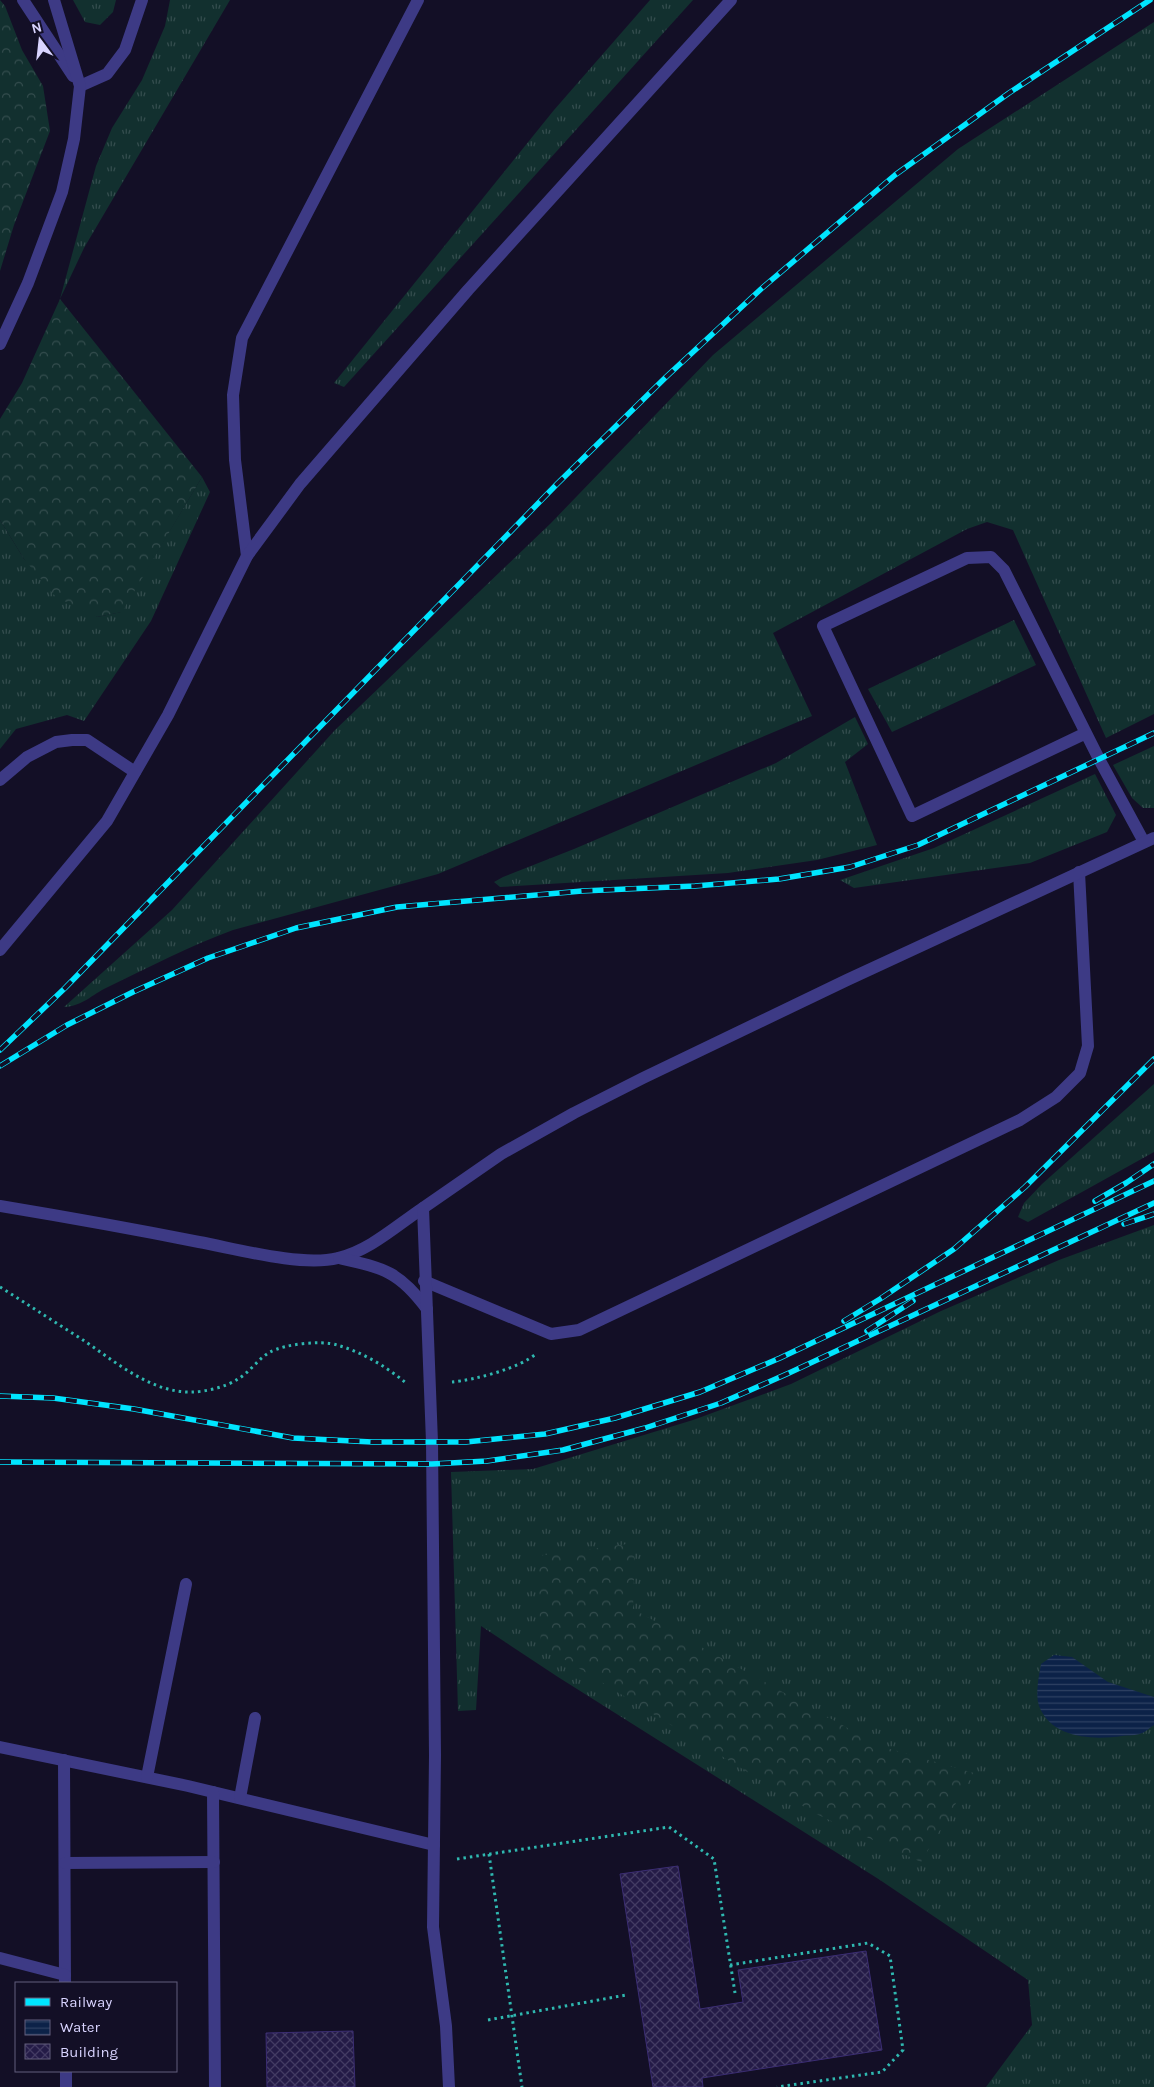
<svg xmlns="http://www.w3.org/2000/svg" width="1154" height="2087" font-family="Karla,sans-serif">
<defs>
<pattern id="grass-tufts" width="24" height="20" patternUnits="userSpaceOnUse" patternTransform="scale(1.25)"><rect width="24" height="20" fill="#12302f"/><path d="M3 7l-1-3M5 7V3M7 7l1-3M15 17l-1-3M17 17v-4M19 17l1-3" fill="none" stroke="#344d4e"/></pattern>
<pattern id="forest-crowns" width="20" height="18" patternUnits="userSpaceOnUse" patternTransform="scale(1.25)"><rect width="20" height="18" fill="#12302f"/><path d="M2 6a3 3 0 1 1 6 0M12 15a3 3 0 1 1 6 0" fill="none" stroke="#344d4e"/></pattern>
<pattern id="water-rules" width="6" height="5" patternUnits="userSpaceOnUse" patternTransform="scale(1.25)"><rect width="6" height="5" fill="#0c2248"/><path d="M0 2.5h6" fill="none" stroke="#2f4163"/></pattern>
<pattern id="building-cross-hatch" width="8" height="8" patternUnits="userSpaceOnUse" patternTransform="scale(1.25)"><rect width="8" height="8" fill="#241b47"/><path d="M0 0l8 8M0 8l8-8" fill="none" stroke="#433b63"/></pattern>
</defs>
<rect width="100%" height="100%" fill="#130f26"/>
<!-- grass -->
<g fill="url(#grass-tufts)">
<path d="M73,0H116L113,12L100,25L85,22Z"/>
<path d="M170,0H230L84,248L60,299L96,166L112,128L142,80L165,26Z"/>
<path d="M650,0H693L344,387L334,383L554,110Z"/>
<path d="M1154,22V714L1106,738L1013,530L987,522L967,529L773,633L812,716L438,874L233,930C190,946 149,967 108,987C91,995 83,1006 64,1007L172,910L335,730L551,523L713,355L958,149Z"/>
<path d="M202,477L210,492L151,621L84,721L67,715L16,729L0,749V520L24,559L97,617L121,612Z"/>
<path d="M1014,620L1036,665L892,732L868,689Z"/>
<path d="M855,717L868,744L845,762L877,845L817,860L728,873L500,887L494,882L503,877L574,849L776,763Z"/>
<path d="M1154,746V808H1143L1132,798L1113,765Z"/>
<path d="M1095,774L1116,815L1107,832L1030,863L854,888L840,880L934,848Z"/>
<path d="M1154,1084V1152L1028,1222L1018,1217L1024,1203L1042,1184Z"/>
<path d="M1154,1225V2087H986L1032,2025L1028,1980L880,1880L558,1677L481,1626L476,1710L458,1711L451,1472L533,1469L693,1420L791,1384L941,1311L1059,1260Z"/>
</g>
<!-- forest -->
<g fill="url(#forest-crowns)">
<path d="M0,0L5,6L22,50L43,86L50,131L14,225L0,271Z"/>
<path d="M60,299L202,477L122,612L97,617L56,597L24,559L0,520V419L22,383Z"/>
<path d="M635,1543L633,1609L880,1746L974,1773L921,1862L814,1813L541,1645L537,1556Z"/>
</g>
<!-- water -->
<path fill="url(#water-rules)" d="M1054,1655L1072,1657L1108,1682L1154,1697V1725C1150,1727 1146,1732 1142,1733C1136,1736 1128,1735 1122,1736C1093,1740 1052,1739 1039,1706C1035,1693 1039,1676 1041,1664Z"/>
<!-- building -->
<g fill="url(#building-cross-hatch)" stroke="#3b2d73">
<path d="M678,1866L700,2009L743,2002L738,1970L866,1951L882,2050L702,2078L703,2087H653L620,1874Z"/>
<path d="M353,2031L355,2087H267L266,2033Z"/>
</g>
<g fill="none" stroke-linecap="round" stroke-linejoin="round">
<!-- path -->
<g stroke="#2fb8b0" stroke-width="3" stroke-dasharray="2.5 4" stroke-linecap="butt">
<path d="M0,1287C27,1304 53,1321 80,1338C112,1359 150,1393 191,1392C205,1392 226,1387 238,1379C250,1372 258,1359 270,1352C285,1344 321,1340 337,1345C362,1352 387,1367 406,1383"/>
<path d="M452,1382C474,1380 521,1368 537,1353"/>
<path d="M489,1854L522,2087"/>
<path d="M457,1859L669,1827L714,1859L735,1993"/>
<path d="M730,1965L868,1943L890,1956L903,2050L882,2072L777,2087"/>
<path d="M488,2020L626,1995"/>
</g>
<!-- lane -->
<g stroke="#3d3a85" stroke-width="12">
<path d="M23,0L73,76"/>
<path d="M80,86L107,74L125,50L142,0"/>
<path d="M0,344L28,283L62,192L74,139L80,86L54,0"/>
<path d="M247,556L235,460L233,395L242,338L418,0"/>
<path d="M1086,733L912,816L823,626L967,558L991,557L1004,570L1099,759L1144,842"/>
<path d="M0,780L27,757L56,742L72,740H87L135,772"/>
<path d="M0,950L107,821L168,715L247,556L300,484L468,290L731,0"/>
<path d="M0,1206C66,1217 133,1229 199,1242C237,1249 301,1267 338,1258C369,1251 396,1226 423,1208"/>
<path d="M339,1258C383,1268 399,1271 427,1309"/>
<path d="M424,1281L551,1334L579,1330L1020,1120L1056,1097L1080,1073L1088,1046L1079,872"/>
<path d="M0,1747L188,1786L434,1845"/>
<path d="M64,1760L65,1983"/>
<path d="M147,1777L186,1584"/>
<path d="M213,1792L215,2087"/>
<path d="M240,1798L255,1718"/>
<path d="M65,1863L214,1862"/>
<path d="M0,1958L65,1975"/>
<path d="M66,2071V2087"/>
<path d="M449,2087L446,2026L433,1927L435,1755L432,1442L423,1208L501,1154L574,1113L643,1078L847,980L1154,838"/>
</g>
<!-- rail casing -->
<g stroke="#00e5ff" stroke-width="5.5">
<g id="rail">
<path d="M0,1050L65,988L557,484L666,377L761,289L895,175L1009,93L1150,0"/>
<path d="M0,1066L67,1025L133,992L208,958L296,928L397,907L582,891L695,886L779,879L850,867L918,845L1154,733"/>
<path d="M1095,1201L1126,1183L1154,1164"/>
<path d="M1124,1224L1154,1214"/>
<path d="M844,1321L880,1299L954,1249L1025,1187L1154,1059"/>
<path d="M867,1331L913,1301"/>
<path d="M0,1396L53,1398L134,1409L293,1438L372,1442H466L545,1434L615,1418L700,1392L780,1358L1154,1181"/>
<path d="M0,1462L432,1464L487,1461L563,1450L645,1428L721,1403L789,1373L1154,1203"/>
</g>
</g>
<!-- rail -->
<use href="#rail" stroke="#130f26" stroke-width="4" stroke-dasharray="11" stroke-linecap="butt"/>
</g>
<!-- legend -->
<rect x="15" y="1982" width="162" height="90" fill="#130f26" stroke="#625e7d"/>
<rect x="25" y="1998" width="25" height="8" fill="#00e5ff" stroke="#625e7d"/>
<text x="60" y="2007" font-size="15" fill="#d9d4ff">Railway</text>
<rect x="25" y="2020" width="25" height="15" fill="url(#water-rules)" stroke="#625e7d"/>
<text x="60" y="2032" font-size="15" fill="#d9d4ff">Water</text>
<rect x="25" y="2044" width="25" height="15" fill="url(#building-cross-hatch)" stroke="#625e7d"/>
<text x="60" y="2057" font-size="15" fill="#d9d4ff">Building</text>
<!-- north arrow -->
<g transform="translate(40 40) rotate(345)" stroke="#130f26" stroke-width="4" paint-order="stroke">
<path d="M0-4L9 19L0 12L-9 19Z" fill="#d9d4ff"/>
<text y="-8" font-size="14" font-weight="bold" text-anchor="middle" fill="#d9d4ff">N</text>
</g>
</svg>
